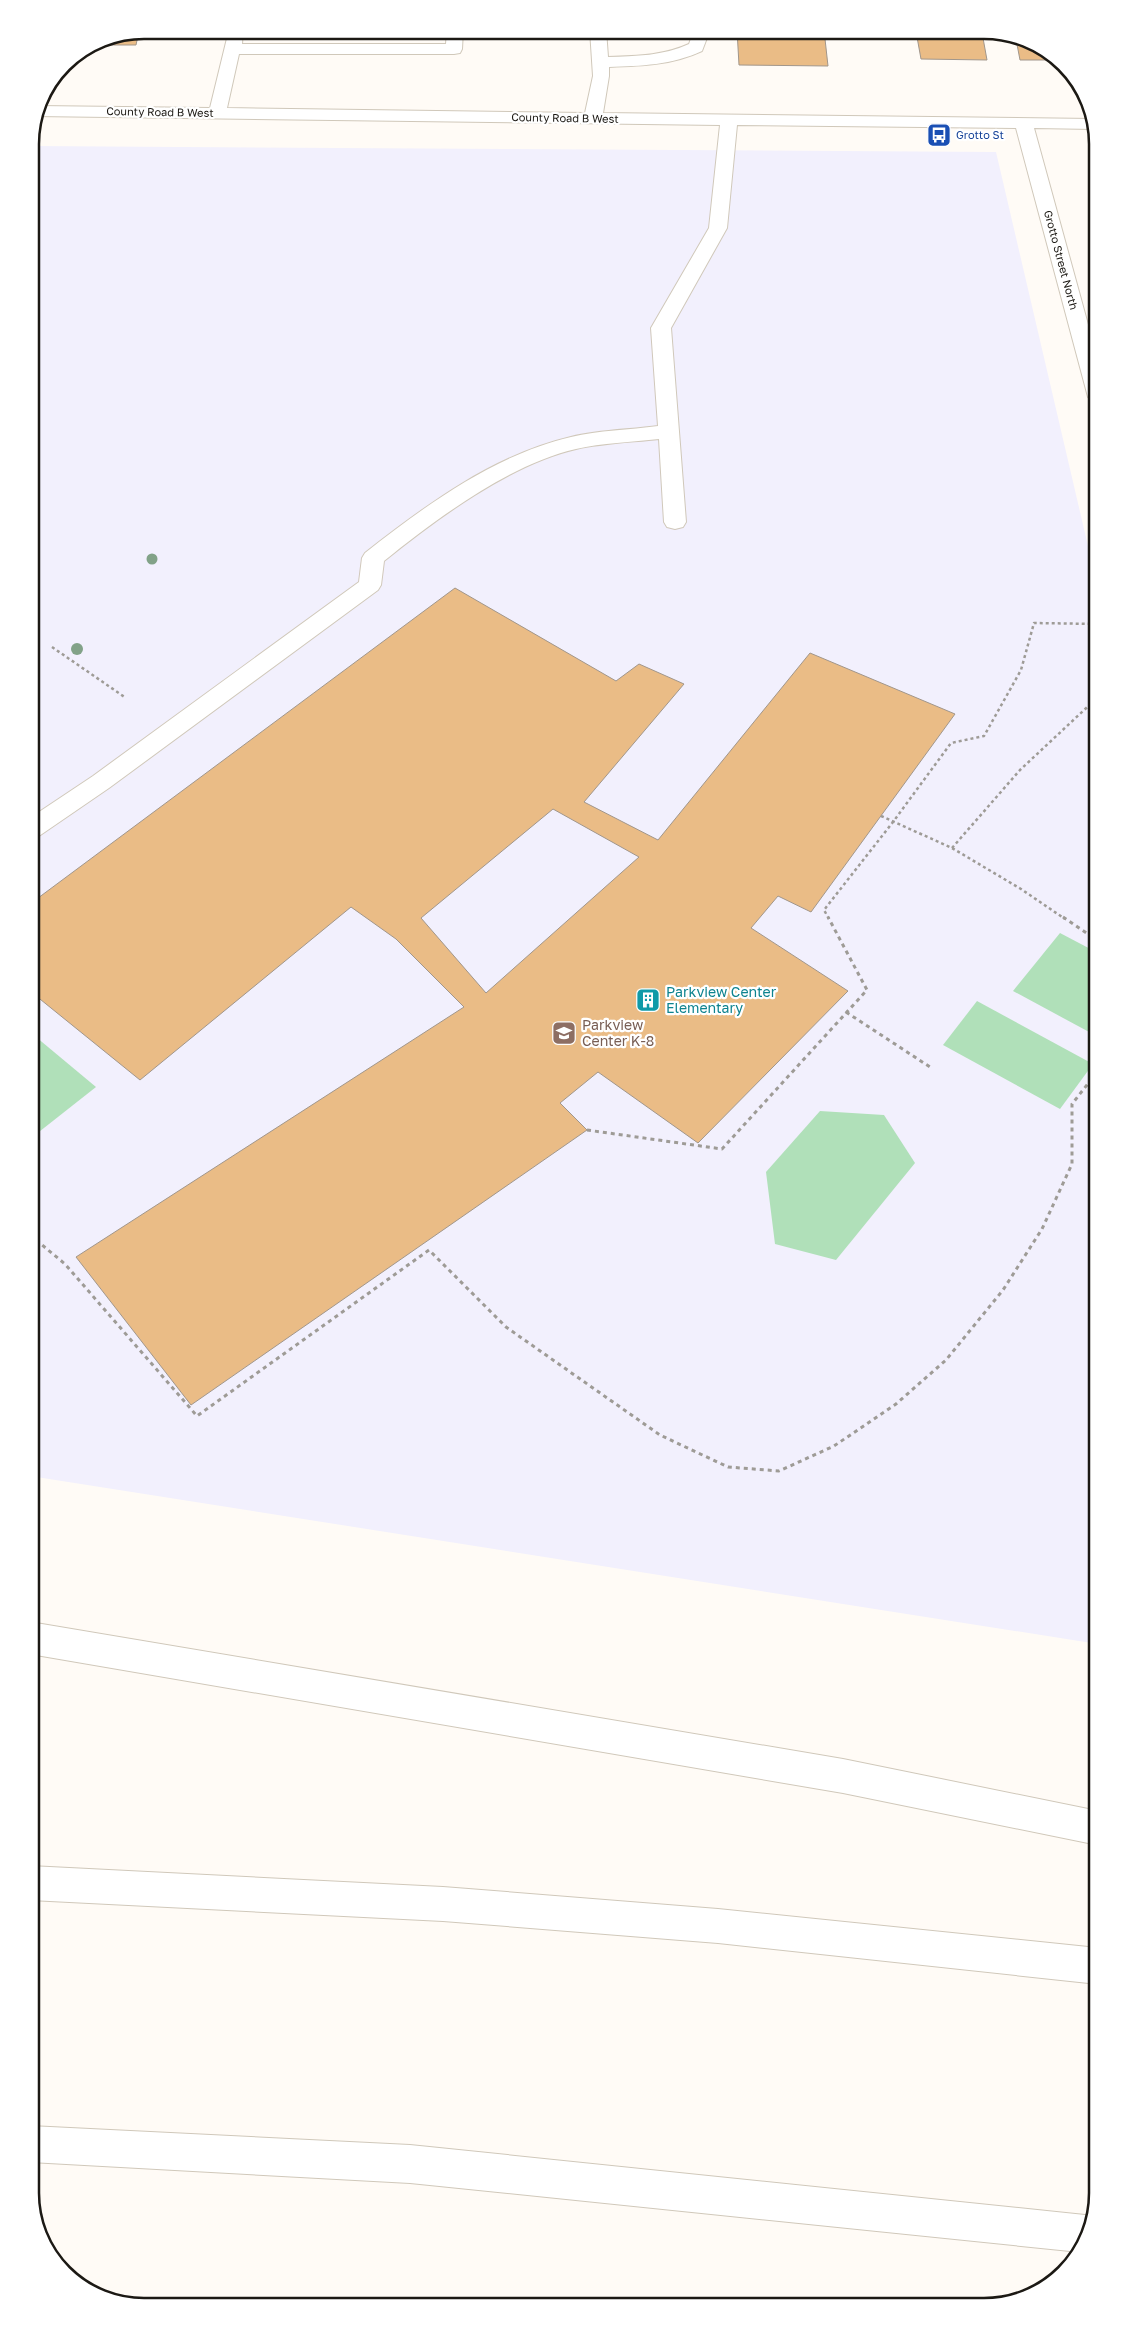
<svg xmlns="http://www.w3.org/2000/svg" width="1128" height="2337" font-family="'Golos Text',sans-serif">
<rect width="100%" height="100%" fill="#fffbf6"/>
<!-- education -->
<path fill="#f2f0fd" d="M30,146L996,152L1098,589V1644L30,1476Z"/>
<!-- green -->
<g fill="#b0e0b9">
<path d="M1060,933L1098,953V1024L1091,1033L1013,991Z"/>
<path d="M977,1001L1093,1064L1060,1109L943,1045Z"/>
<path d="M30,1032L96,1087L30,1139Z"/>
<path d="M820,1111L884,1115L915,1163L836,1260L775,1244L766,1172Z"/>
</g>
<!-- building -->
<g fill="#eabc86" stroke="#a1968b" fill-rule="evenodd">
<path d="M737,30H824L828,66L739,65Z"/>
<path d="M139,31L136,45H91L101,39Z"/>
<path d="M917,37L983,38L987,60L921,59Z"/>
<path d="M1016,39L1053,53L1059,60H1020Z"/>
<path d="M455,588L616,681L639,664L684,684L584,802L658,840L810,653L955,714L811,912L778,896L751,928L848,991L698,1143L598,1072L560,1103L587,1130L191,1405L76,1257L464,1007L396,939L351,907L140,1080L30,991V904ZM553,809L639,857L486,993L421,918Z"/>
</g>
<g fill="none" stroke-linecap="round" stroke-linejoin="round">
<!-- minor casing -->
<g stroke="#d0c8ba" stroke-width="2">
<path id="minor" d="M229,30H243L242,44H446L447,30H463L462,49L460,53L454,54H239L227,108L585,113L593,76L590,30H606L608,57C636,56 663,56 689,44L694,30H710L702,51C672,65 641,66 609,67V76L603,113L1093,119L1094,129L1034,128L1098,361V403L1091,401L1088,397L1016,128L737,125L727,228L671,328L686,522L683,527L675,529L667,527L664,522L659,439C632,442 602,443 576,449C510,464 436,519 384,561L381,585L378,590L109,788L39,836L30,839V818L93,776L359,582L362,558L365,553C426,505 494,455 571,437C599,430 629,430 658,426L651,328L709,228L720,125L35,116L37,106L210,108Z"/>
</g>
<!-- highway casing -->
<g stroke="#d0c8ba" stroke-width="2">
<g id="highway">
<path d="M30,1622L843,1759L1098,1811V1845L843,1793L30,1654Z"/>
<path d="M30,1866L443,1887L718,1909L1098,1948V1984L718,1943L443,1921L30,1900Z"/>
<path d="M30,2126L410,2145L1085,2215L1091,2217L1080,2252L410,2183L30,2162Z"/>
</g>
</g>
<!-- path-far1 -->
<g stroke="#9e9b96" stroke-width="2.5" stroke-dasharray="3 3" stroke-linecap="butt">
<path d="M52,647L126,698"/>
<path d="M881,816L952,848L1021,889L1065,919"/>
<path d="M952,848L1020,770L1098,697"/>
<path d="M829,919L824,910L893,822L951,743L984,736L1021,670L1034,623L1098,624"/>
</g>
<!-- path -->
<g stroke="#9e9b96" stroke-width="3" stroke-dasharray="4 4" stroke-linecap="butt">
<path d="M1063,917L1098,941"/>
<path d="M846,1012L930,1067"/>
<path d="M587,1130L722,1149L867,990L828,917"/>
<path d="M30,1235L65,1264L197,1416L429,1250L506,1327L660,1435L728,1467L779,1471L834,1446L896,1404L946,1360L1003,1290L1042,1229L1072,1164V1104L1094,1076L1098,1067"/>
</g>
<!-- minor -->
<use href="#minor" fill="#fff" fill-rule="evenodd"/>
<!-- highway -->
<use href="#highway" fill="#fff" fill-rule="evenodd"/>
</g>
<!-- trees -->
<g fill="#82a288">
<circle cx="152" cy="559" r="5.5"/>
<circle cx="77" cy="649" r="6"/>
</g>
<!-- icons -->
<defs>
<g id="bus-square" transform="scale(1.25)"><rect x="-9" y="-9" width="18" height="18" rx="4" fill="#1a4fb4" stroke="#fff"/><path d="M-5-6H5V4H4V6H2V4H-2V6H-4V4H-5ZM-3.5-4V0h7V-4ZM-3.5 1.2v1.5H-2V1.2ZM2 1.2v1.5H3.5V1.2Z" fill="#fff"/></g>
<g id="building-square" transform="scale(1.25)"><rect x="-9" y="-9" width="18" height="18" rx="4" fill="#0f9aa8" stroke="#fff"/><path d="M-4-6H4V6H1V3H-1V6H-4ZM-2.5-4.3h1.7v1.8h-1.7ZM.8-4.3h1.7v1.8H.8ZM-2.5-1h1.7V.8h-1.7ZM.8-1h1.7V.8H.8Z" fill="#fff"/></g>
<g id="school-square" transform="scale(1.25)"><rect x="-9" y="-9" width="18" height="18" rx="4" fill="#8d6e63" stroke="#fff"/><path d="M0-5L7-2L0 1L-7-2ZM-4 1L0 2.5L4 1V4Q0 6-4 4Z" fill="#fff"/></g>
</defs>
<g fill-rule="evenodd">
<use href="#bus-square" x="939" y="135"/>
<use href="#building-square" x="648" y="1000"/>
<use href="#school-square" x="564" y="1033"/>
</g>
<g text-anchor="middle" stroke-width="4.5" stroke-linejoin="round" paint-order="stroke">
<!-- far-street labels -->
<g font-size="11" fill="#1c1914" stroke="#fff">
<text transform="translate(160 112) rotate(1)" y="4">County Road B West</text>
<text transform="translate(565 118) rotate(1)" y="4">County Road B West</text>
<text transform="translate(1061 260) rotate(75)" y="4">Grotto Street North</text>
</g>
<!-- far-transit labels -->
<g font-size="11" fill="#164399" stroke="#fff" text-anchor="start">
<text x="956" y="139">Grotto St</text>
</g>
<!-- culture labels -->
<g font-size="14" fill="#0d838f" stroke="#fff" text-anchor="start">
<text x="666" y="997">Parkview Center<tspan x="666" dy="16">Elementary</tspan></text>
</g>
<!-- education labels -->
<g font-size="14" fill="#785e54" stroke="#fff" text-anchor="start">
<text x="582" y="1030">Parkview<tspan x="582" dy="16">Center K-8</tspan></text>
</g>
</g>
<!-- crop -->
<path d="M0 0H1128V2337H0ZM144 39H984A105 105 0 0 1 1089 144V2193A105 105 0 0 1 984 2298H144A105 105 0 0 1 39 2193V144A105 105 0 0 1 144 39Z" fill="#fff" fill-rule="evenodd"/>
<path fill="none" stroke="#1c1914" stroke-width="2.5" d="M144 39H984A105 105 0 0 1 1089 144V2193A105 105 0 0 1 984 2298H144A105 105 0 0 1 39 2193V144A105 105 0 0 1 144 39Z"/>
</svg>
